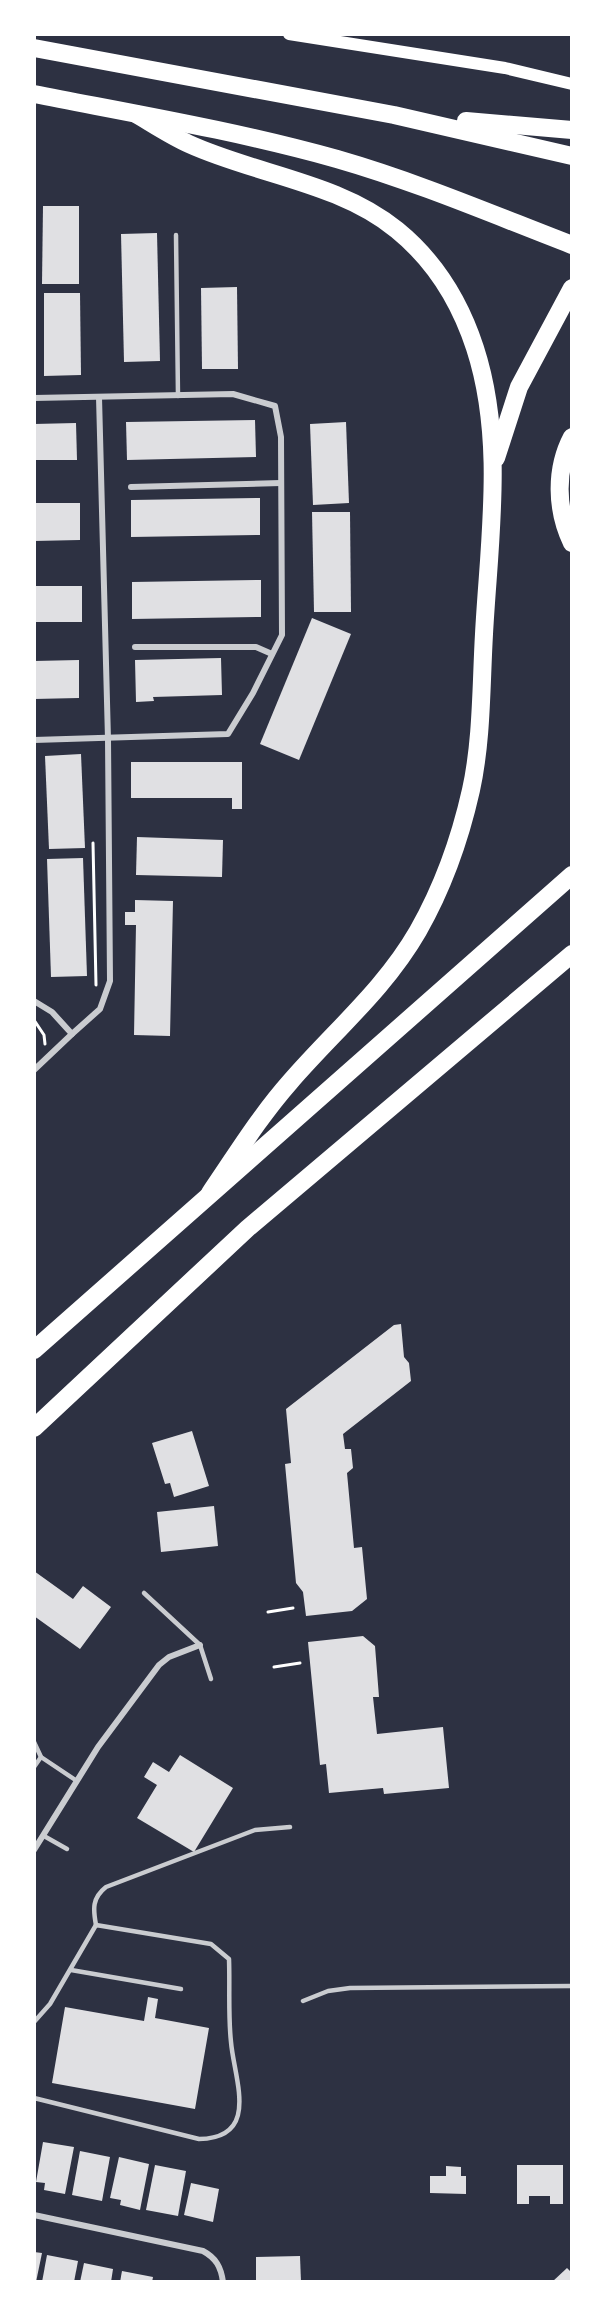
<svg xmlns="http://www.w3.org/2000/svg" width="606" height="2316" font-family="'PT Sans',sans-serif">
<rect width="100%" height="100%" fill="#2d3142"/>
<!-- building -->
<g fill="#e0e0e3">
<path d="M43,206H79V284H42Z"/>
<path d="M157,233L160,361L124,362L121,234Z"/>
<path d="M237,287L238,369H202L201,288Z"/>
<path d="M44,293H80L81,375L44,376Z"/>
<path d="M255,420L256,457L127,460L126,422Z"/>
<path d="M346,422L349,503L313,505L310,424Z"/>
<path d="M76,423L77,460H34V424Z"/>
<path d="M260,498V535L131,537V500Z"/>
<path d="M34,503H80V540L34,541Z"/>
<path d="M312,512H350L351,612H314Z"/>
<path d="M261,580V617L132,619V582Z"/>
<rect x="34" y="586" width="48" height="36"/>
<path d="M312,618L351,634L299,760L260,744Z"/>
<path d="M221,658L222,695L153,697L154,701L136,702L135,660Z"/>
<path d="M79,660V698L34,699V661Z"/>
<path d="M81,754L85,848L49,849L45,756Z"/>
<path d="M131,762H242V809H232V798H131Z"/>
<path d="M137,837L223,840L222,877L136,875Z"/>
<path d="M83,858L87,976L51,977L47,859Z"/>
<path d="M135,900L173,901L170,1036L134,1035L136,925H125V912H135Z"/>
<path d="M401,1324L404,1357L409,1363L411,1381L343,1434L345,1449H351L353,1468L347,1473L354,1548L362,1547L367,1599L352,1611L306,1616L303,1592L296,1583L285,1464L291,1463L286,1409L394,1325Z"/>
<path d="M192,1431L209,1486L174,1497L170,1483L165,1484L152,1443Z"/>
<path d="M214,1506L218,1546L161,1552L157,1512Z"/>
<path d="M34,1571L73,1599L83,1586L111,1607L80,1649L34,1616Z"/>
<path d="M363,1636L375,1646L379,1697H373L377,1734L443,1727L449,1788L384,1794L383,1788L329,1793L326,1764L320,1765L308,1642Z"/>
<path d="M180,1755L233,1788L194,1852L137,1818L157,1785L144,1777L153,1762L169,1772Z"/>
<path d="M148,1997L158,1999L155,2018L209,2028L195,2109L52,2083L65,2007L144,2021Z"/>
<path d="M43,2142L74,2147L65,2194L44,2190L45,2183L36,2182Z"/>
<path d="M80,2151L110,2157L102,2201L72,2195Z"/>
<path d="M119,2157L149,2164L140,2210L120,2205L121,2200L110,2198Z"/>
<path d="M155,2165L186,2171L178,2216L146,2210Z"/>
<path d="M517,2165H563V2204H550V2196H529V2204H517Z"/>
<path d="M446,2166L461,2167V2176H466V2194L430,2193V2176H446Z"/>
<path d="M191,2183L219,2189L213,2222L184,2215Z"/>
<path d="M34,2252L42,2253L36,2282H34Z"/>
<path d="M47,2255L78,2261L74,2282H42Z"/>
<path d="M300,2256L301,2282H256V2257Z"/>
<path d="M84,2263L113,2269L111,2282H80Z"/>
<path d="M567,2268L572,2273V2282H552Z"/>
<path d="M122,2271L153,2277L152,2282H120Z"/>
</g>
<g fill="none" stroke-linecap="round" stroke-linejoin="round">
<!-- path -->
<g stroke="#fff" stroke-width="3">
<path d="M93,843L96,985"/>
<path d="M34,1020L44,1035L45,1044"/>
<path d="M268,1612L293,1608"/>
<path d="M274,1667L300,1663"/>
</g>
<!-- service -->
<g stroke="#caccd0" stroke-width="4.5">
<path d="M176,235L178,396"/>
<path d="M144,1593L200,1645L211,1679"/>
<path d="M34,1742L41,1757L77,1781"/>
<path d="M34,1767L41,1757"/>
<path d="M44,1836L67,1849"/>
<path d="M96,1925C93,1909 92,1898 106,1887L255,1830L290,1827"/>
<path d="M71,1970L181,1989"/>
<path d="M303,2001L328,1991L350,1988L572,1986"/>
<path d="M34,2022L50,2004L96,1925L211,1944L229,1959C230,1986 228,2015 231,2042C234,2079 261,2138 199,2139L34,2098"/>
</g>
<!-- minor -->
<g stroke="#caccd0" stroke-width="6">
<path d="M34,398L233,394L275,406L281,437L282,635L253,693L228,734L34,740"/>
<path d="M131,487L281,483"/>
<path d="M135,647H256L272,654"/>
<path d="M34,1001L52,1012L72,1034L34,1070"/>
<path d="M72,1034L100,1009L110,981L108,739L99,397"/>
<path d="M34,1850L98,1747L159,1665L169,1657L200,1645"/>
<path d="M34,2215L203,2251C216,2258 221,2267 223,2282"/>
</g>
<!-- secondary -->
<path stroke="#fff" stroke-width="12" d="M289,34L505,68L572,84"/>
<!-- motorway -->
<g stroke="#fff" stroke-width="18">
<path d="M34,48L394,115L572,156"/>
<path d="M34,94C136,114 237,131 337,159C417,182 494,215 572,245"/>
<path d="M136,114C153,124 171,136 189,144C257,175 338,182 397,230C435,261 460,302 475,348C505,440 489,540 484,634C481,686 482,740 471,790C460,839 443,887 418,931C384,990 334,1031 290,1082C260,1116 236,1155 210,1193"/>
<path d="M466,121L572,130"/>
<path d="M572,437C555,469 556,510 572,543"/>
<path d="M496,458L519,387L572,288"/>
<path d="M34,1350L572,875"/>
<path d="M34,1428L248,1228L572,954"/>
</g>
</g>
<!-- border -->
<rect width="606" height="2316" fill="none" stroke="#ffffff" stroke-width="72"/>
</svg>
